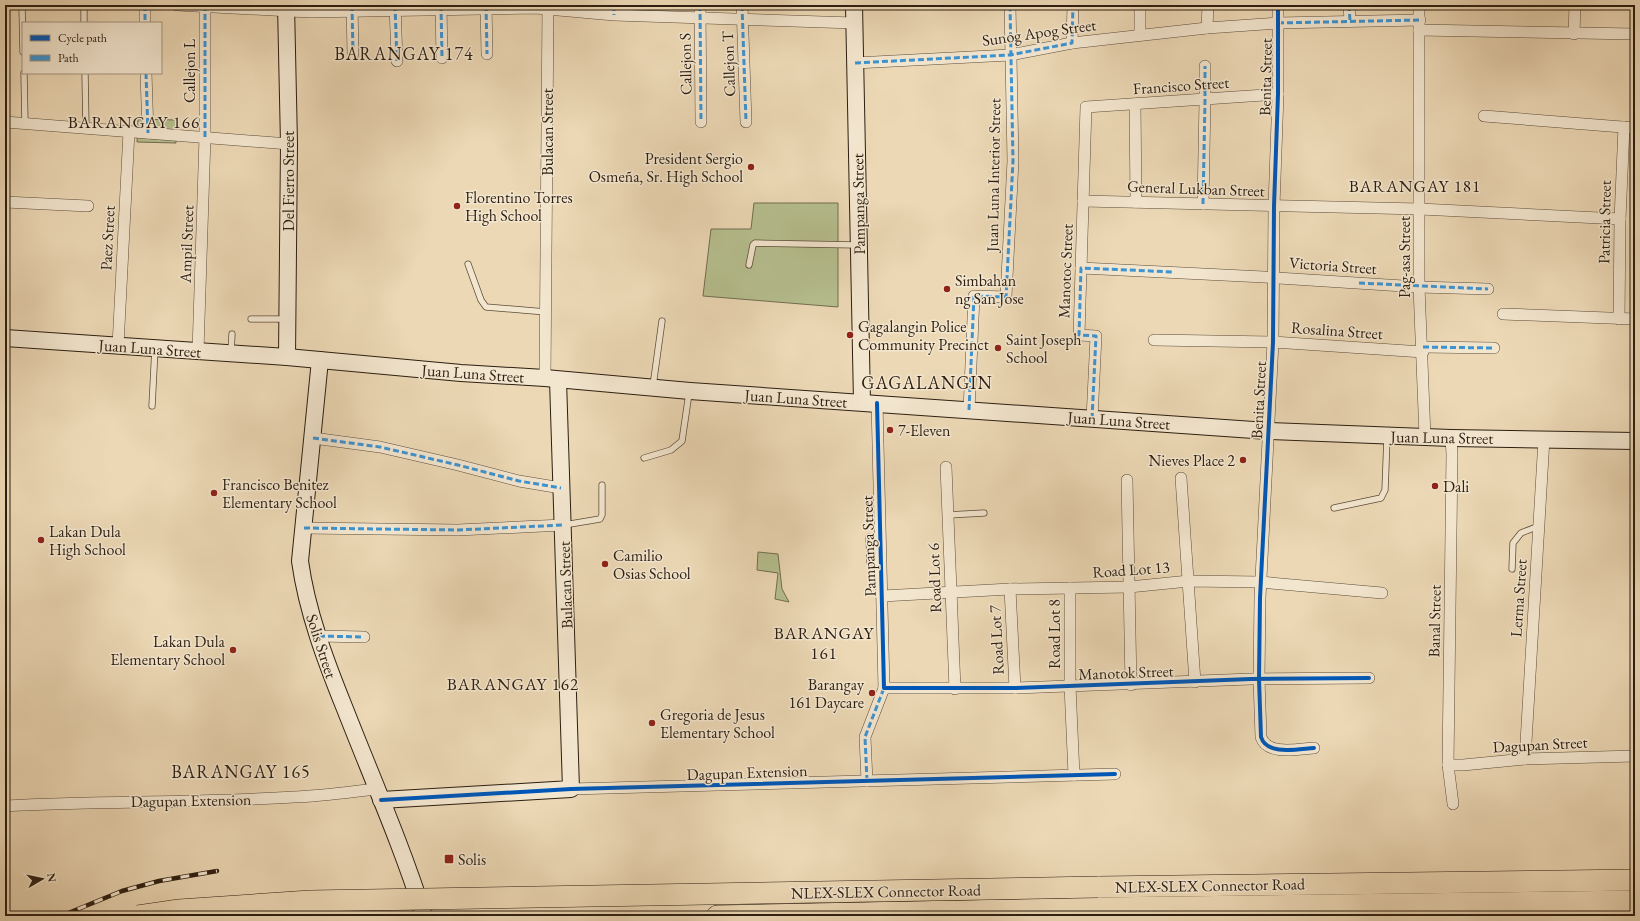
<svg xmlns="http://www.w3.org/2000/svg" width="1640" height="921" font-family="'EB Garamond',serif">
<rect width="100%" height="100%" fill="#ecd8b5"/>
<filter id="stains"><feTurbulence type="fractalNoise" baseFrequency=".005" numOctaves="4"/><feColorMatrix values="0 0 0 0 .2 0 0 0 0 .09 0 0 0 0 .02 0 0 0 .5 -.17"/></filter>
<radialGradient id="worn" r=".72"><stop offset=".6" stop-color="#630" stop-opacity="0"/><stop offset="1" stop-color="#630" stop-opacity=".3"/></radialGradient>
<!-- green -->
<g fill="#b6bf8f" stroke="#716e50">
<path d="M138,119L176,120V143L137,142Z"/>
<path d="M754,203H838V307L703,296L711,229H751Z"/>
<path d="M758,552L778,554L782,589L789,602L775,599L778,573L757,570Z"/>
</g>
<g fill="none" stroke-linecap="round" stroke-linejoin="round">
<!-- lane casing -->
<g stroke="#5c4c3a" stroke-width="7">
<g id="lane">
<path d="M22,5L23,52"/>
<path d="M84,5V23"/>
<path d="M24,73L25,124"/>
<path d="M85,73L86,128"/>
<path d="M468,264L481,300L486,307L546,312"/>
<path d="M749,265L753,245L755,243L857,245"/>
<path d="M251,319H287"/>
<path d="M231,352L232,334"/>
<path d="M653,386L662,321"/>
<path d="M152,406L155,348"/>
<path d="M644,458L671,450L682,441L689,393"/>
<path d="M1334,508L1381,498L1385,490L1387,438"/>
<path d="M948,515L984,513"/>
<path d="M564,525L600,519L602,515V485"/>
<path d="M869,537L870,563H881"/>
<path d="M1512,569L1513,543L1521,533L1539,526"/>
</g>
</g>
<!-- street casing -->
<g stroke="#5c4c3a" stroke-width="12">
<g id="street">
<path d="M145,5V23"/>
<path d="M177,5L309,12L536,8L614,15L854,23"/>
<path d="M352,5L353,54"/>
<path d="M395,5L397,61"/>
<path d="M441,5L442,58"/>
<path d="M486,5L487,54"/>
<path d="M700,5L701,122"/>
<path d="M742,5L746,122"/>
<path d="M1278,5V94L1274,206L1273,342L1260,598L1259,679L1261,737C1267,756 1298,749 1314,748"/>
<path d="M1349,5L1350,21"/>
<path d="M1419,5V287L1425,437"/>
<path d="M1207,28L1208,5"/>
<path d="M1419,30L1635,34"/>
<path d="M1574,34L1575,5"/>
<path d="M1140,35V5"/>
<path d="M1072,43L1073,5"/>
<path d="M855,63L1010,55L1072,43L1207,28L1278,23L1420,20"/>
<path d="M146,73L148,133"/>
<path d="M1135,104L1136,202"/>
<path d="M1484,116L1635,128"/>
<path d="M5,122L289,144"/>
<path d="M1083,201L1420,209L1620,219"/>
<path d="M5,202L88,206"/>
<path d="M1203,204L1205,100V66"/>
<path d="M1081,268L1264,277L1419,287L1488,289"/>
<path d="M1503,314L1635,319"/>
<path d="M1619,319L1620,219L1624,127"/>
<path d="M1154,340L1273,342L1423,352"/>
<path d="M118,346L129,131"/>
<path d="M1423,347L1494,348"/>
<path d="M198,351L205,137V5"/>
<path d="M545,378L548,5"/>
<path d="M969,410L974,296L1006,297L1013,161L1010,5"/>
<path d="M1092,419L1096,336L1079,335L1086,107L1278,94"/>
<path d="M313,438L380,447L458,465L519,481L561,488"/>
<path d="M1451,438L1452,454L1448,765L1453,804"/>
<path d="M946,467L955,689"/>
<path d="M1181,478L1195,682"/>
<path d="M1127,480L1131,685"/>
<path d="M304,528L458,530L563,525"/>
<path d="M1070,588V686L1074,775"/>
<path d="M1010,589L1015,688"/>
<path d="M882,596L1010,589L1129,587L1189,581L1260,582L1382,593"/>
<path d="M319,636L364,637"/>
<path d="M884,688H1015L1251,679L1369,678"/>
<path d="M1525,759L1544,439"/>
<path d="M1448,765H1463L1525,759L1635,756"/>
<path d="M867,781L865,737L884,688L877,403"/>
<path d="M571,789L1115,774"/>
<path d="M5,806C101,801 198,803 294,797C321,796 349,792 376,789"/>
</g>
</g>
<!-- secondary casing -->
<g stroke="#2c1e11" stroke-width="18">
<g id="secondary">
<path d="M286,5L289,144L287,357"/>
<path d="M854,5L862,402"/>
<path d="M5,338L287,357L461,373L545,378L690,391L1268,431L1451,438L1635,441"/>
<path d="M320,360L300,561C307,612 326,662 345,709C372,778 402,846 424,916"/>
<path d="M381,800L571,789L558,380"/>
</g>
</g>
<!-- highway casing -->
<g stroke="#2c1e11" stroke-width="22">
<g id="highway">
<path d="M1098,887L1635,880"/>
<path d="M717,916L1098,908L1635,901"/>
</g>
</g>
<!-- lane -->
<use href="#lane" stroke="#f3e6cf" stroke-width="5.5"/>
<!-- street -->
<use href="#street" stroke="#f3e6cf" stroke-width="11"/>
<!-- secondary -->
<use href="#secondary" stroke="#f3e6cf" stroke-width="16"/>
<!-- highway -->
<use href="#highway" stroke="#ecd8b5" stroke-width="21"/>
<!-- rail casing -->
<g stroke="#2c1e11" stroke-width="4.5">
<path id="rail" d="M61,916L122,891L159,881L217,871"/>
</g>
<!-- rail -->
<use href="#rail" stroke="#f3e6cf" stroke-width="3" stroke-dasharray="9" stroke-linecap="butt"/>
<!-- highway-bridge casing -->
<g stroke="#2c1e11" stroke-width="22" stroke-linecap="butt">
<path id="highway-bridge" d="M138,916L179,910L310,901L1098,887"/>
</g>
<!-- highway-bridge -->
<use href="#highway-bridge" stroke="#ecd8b5" stroke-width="21"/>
<!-- quiet -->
<g stroke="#3c94d3" stroke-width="3" stroke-dasharray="6 3" stroke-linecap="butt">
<path d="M145,5V23"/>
<path d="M352,5L353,54"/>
<path d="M395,5L397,61"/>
<path d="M441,5L442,58"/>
<path d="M486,5L487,54"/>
<path d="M614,5V15"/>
<path d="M700,5L701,122"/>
<path d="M742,5L746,122"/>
<path d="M1349,5L1350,21"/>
<path d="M1278,23L1420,20"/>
<path d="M855,63L1010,55L1072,43L1073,5"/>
<path d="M146,73L148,133"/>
<path d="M205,137V5"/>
<path d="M1203,204L1205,100V66"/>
<path d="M1359,283L1488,289"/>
<path d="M1423,347L1494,348"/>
<path d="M969,410L974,296L1006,297L1013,161L1010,5"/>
<path d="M1092,419L1096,336L1079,335L1081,268L1174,272"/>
<path d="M313,438L380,447L458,465L519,481L561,488"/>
<path d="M304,528L458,530L563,525"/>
<path d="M319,636L364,637"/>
<path d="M867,781L865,737L884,688"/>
</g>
<!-- cycleway casing -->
<g stroke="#f3e6cf" stroke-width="6">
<g id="cycleway">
<path d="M1278,5V94L1274,206L1273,342L1260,598L1259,679L1261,737C1267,756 1298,749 1314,748"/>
<path d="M877,403L884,688H1015L1251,679L1369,678"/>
<path d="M381,800L571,789L1115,774"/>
</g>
</g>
<!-- cycleway -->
<use href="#cycleway" stroke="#0057b8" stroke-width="4"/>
</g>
<!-- markers -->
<g fill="#8f2418" stroke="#f3e6cf" stroke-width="1.5">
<circle cx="751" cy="167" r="4"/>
<circle cx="457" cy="206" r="4"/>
<circle cx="947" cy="289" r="4"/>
<circle cx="850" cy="335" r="4"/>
<circle cx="998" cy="348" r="4"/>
<circle cx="890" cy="430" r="4"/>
<circle cx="1243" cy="460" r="4"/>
<circle cx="1435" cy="486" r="4"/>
<circle cx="214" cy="493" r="4"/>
<circle cx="41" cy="540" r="4"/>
<circle cx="605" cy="564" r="4"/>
<circle cx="233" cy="650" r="4"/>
<circle cx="872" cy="693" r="4"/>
<circle cx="652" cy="723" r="4"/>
<rect x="444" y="854" width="10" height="10" rx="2"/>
</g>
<g text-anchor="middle" stroke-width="3" stroke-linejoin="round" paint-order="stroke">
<!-- street labels -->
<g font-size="16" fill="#2c1e11" stroke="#f3e6cf">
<text transform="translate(1039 32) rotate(-8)" y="6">Sunog Apog Street</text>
<text transform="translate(685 64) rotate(-91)" y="6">Callejon S</text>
<text transform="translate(728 64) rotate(-92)" y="6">Callejon T</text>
<text transform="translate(189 71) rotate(-90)" y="6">Callejon L</text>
<text transform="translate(1265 77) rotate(-89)" y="6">Benita Street</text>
<text transform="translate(1181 85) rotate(-4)" y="6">Francisco Street</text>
<text transform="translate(547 132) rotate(-90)" y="6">Bulacan Street</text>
<text transform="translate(993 175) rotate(-89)" y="6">Juan Luna Interior Street</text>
<text transform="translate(288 181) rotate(-90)" y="6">Del Fierro Street</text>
<text transform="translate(1196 188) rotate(2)" y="6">General Lukban Street</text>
<text transform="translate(858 204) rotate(-91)" y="6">Pampanga Street</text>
<text transform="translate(1604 222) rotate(-89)" y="6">Patricia Street</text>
<text transform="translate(107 238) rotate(-87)" y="6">Paez Street</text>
<text transform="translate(186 244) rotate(-88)" y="6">Ampil Street</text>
<text transform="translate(1404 257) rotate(-90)" y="6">Pag-asa Street</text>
<text transform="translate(1333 265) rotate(4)" y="6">Victoria Street</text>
<text transform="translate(1065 271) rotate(-88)" y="6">Manotoc Street</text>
<text transform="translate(1337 330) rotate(4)" y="6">Rosalina Street</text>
<text transform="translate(150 348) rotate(4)" y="6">Juan Luna Street</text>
<text transform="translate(473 373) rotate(4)" y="6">Juan Luna Street</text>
<text transform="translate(796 398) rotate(4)" y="6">Juan Luna Street</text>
<text transform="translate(1258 400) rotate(-87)" y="6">Benita Street</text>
<text transform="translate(1119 420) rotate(4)" y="6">Juan Luna Street</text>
<text transform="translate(1442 437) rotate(1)" y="6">Juan Luna Street</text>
<text transform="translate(868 546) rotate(-92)" y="6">Pampanga Street</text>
<text transform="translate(1131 569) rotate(-4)" y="6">Road Lot 13</text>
<text transform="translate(934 578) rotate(-92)" y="6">Road Lot 6</text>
<text transform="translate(565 585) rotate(-92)" y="6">Bulacan Street</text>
<text transform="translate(1518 598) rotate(-86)" y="6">Lerma Street</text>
<text transform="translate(1434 621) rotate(-89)" y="6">Banal Street</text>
<text transform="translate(1054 634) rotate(-90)" y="6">Road Lot 8</text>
<text transform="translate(996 640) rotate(-93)" y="6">Road Lot 7</text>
<text transform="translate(322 646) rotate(72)" y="6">Solis Street</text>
<text transform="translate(1126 672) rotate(-2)" y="6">Manotok Street</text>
<text transform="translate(1540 744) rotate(-3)" y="6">Dagupan Street</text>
<text transform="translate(747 772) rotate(-2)" y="6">Dagupan Extension</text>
<text transform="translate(191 800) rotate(-1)" y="6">Dagupan Extension</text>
<text transform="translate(1210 885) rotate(-1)" y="6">NLEX-SLEX Connector Road</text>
<text transform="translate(886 891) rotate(-1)" y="6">NLEX-SLEX Connector Road</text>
</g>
<!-- poi labels -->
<g font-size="16" fill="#2c1e11" stroke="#f3e6cf" text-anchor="start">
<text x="743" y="164" text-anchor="end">President Sergio<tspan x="743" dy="18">Osmeña, Sr. High School</tspan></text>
<text x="465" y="203">Florentino Torres<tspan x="465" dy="18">High School</tspan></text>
<text x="955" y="286">Simbahan<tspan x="955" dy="18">ng San Jose</tspan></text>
<text x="858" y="332">Gagalangin Police<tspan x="858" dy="18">Community Precinct</tspan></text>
<text x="1006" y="345">Saint Joseph<tspan x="1006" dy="18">School</tspan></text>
<text x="898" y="436">7-Eleven</text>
<text x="1235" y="466" text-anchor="end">Nieves Place 2</text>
<text x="222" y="490">Francisco Benitez<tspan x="222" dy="18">Elementary School</tspan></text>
<text x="1443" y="492">Dali</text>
<text x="49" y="537">Lakan Dula<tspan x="49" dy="18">High School</tspan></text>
<text x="613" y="561">Camilio<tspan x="613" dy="18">Osias School</tspan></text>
<text x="225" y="647" text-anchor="end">Lakan Dula<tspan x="225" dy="18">Elementary School</tspan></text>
<text x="864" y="690" text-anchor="end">Barangay<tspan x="864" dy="18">161 Daycare</tspan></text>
<text x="660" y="720">Gregoria de Jesus<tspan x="660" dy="18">Elementary School</tspan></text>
<text x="458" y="865">Solis</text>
</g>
<!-- neighbourhood labels -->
<g font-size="17" letter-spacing="1" fill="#2c1e11" stroke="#f3e6cf">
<text x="134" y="128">BARANGAY 166</text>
<text x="1415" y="192">BARANGAY 181</text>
<text x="824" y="639">BARANGAY<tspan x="824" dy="20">161</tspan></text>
<text x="513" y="690">BARANGAY 162</text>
</g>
<!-- quarter labels -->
<g font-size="18" letter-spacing="1" fill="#2c1e11" stroke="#f3e6cf">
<text x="404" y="60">BARANGAY 174</text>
<text x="927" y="389">GAGALANGIN</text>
<text x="241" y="778">BARANGAY 165</text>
</g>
</g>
<!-- margin -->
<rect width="1640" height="921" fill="none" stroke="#ecd8b5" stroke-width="20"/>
<rect x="6" y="6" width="1628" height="909" fill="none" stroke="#2c1e11" stroke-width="2"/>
<rect x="10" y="10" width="1620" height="901" fill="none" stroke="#2c1e11"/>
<!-- legend -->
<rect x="22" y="22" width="140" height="52" fill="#f3e6cf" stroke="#a39683"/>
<rect x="30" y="35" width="20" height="6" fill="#0057b8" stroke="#a39683"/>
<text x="58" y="42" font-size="12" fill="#2c1e11">Cycle path</text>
<rect x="30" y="55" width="20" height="6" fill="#3c94d3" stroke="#a39683"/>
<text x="58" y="62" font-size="12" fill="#2c1e11">Path</text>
<!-- north arrow -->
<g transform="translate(42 879) rotate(81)" stroke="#f3e6cf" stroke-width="3" paint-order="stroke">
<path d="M0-3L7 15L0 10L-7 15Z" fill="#2c1e11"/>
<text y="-6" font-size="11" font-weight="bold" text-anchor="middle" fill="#2c1e11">N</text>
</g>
<rect width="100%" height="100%" filter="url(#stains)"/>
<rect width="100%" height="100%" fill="url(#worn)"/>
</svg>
